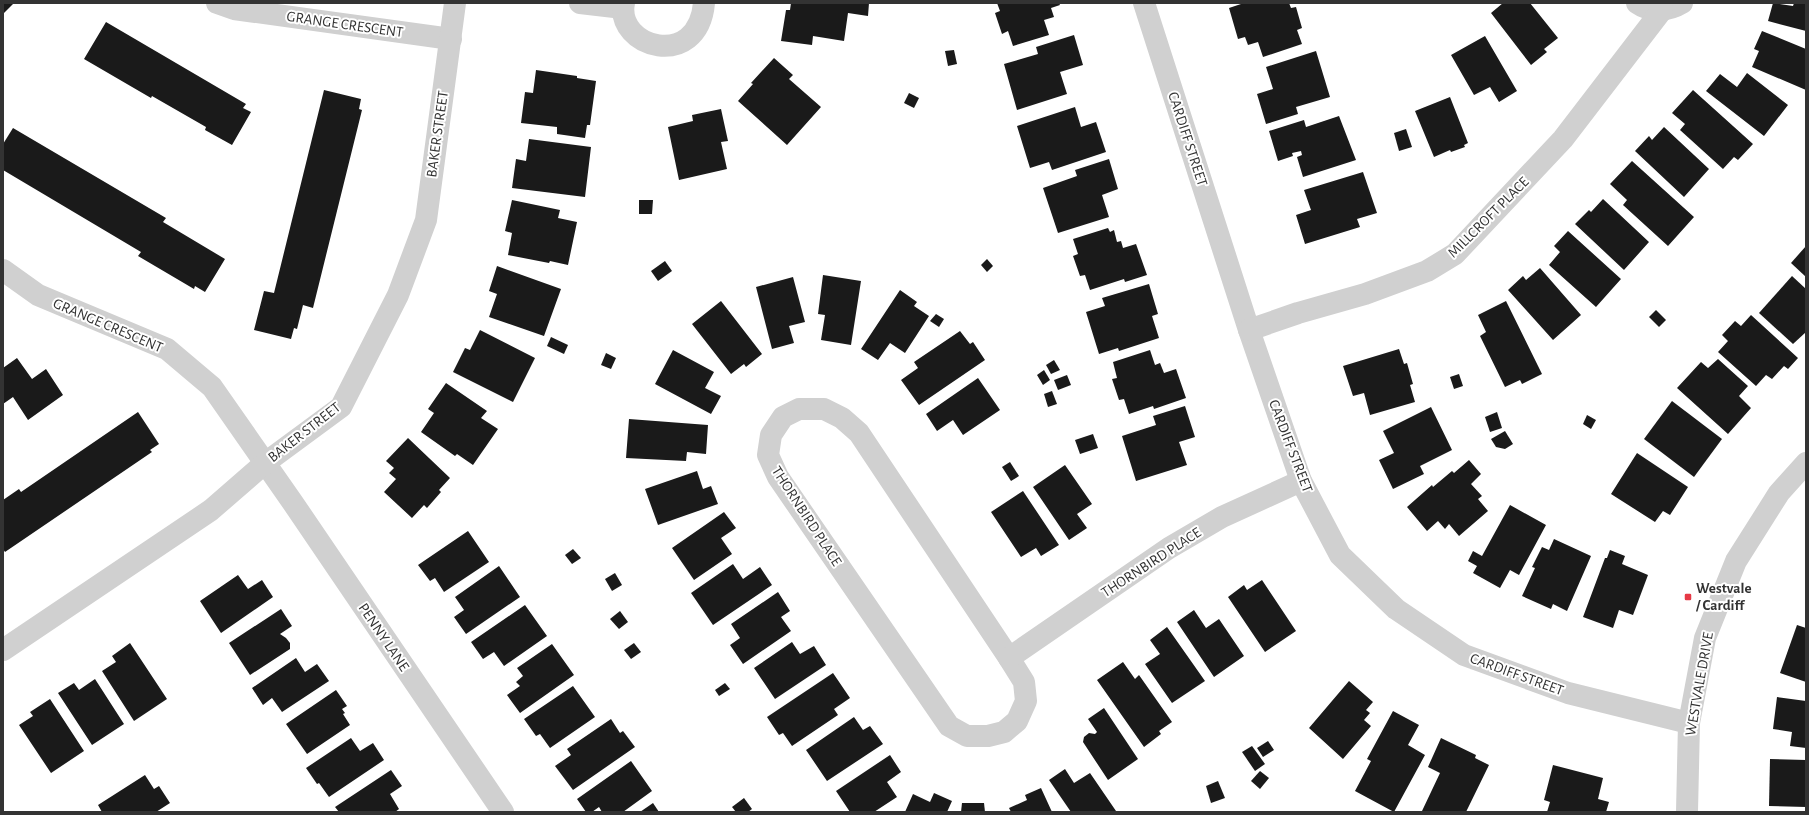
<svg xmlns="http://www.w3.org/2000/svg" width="1809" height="815" font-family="'Alegreya Sans',sans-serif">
<rect width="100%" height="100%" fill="#fff"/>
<!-- building -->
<g fill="#1a1a1a">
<path d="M3,3H14L3,14Z"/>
<path d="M791,3H869L868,16L848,13L844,41L813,36L812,45L781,41L786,10H790Z"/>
<path d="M997,3H1059L1060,5L1051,8L1054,17L1044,20L1049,35L1013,46L1008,31L1002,34L995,13L1000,11Z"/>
<path d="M1244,3H1289L1291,8L1296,7L1302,28L1297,30L1302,44L1263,57L1258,42L1248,45L1245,37L1238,39L1229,8Z"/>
<path d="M1503,3H1530L1558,38L1544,49L1547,52L1531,65L1491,13Z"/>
<path d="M1773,3L1793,6L1794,3H1806V31L1768,21Z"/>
<path d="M106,22L246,104L243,108L251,112L232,145L205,130L206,127L152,96L151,98L84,59Z"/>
<path d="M1762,31L1806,49V90L1752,67L1759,51L1754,49Z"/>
<path d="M1074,35L1083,65L1060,72L1067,94L1017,110L1004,64L1038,54L1036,47Z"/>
<path d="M1485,36L1517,91L1499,102L1490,87L1474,95L1451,55Z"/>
<path d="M954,50L957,64L948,66L945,51Z"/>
<path d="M1316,51L1330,97L1296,107L1298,114L1266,124L1257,94L1273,89L1266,67Z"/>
<path d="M774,58L793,75L789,79L821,107L787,145L738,101L753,84L751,83Z"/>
<path d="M536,70L577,76V78L596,81L590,125H587L585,138L557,134V127L521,123L525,92L533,93Z"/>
<path d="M1747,73L1788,105L1764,136L1706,91L1720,74L1737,87Z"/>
<path d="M324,90L361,99L359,109L362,110L313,308L303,305L297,329L294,328L291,339L254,330L264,291L274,293Z"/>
<path d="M1693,90L1753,144L1738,160L1734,157L1723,169L1680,130L1685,124L1672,113Z"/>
<path d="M909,93L919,98L914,108L904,103Z"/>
<path d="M1450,97L1468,143L1464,145L1465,147L1451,152L1450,150L1434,157L1415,111Z"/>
<path d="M1075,107L1081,127L1096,122L1106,152L1052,170L1049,162L1030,168L1017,126Z"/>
<path d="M721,109L728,141L721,142L727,169L679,180L668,127L693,121L692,115Z"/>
<path d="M1339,116L1356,160L1303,177L1297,157L1302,155L1301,151L1292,153L1293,156L1278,161L1269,131L1304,120L1306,127Z"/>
<path d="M1664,127L1709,169L1684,197L1635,151L1649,136L1652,140Z"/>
<path d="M13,128L166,218L163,222L225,259L205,292L195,286L194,289L138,256L141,252L3,170V144Z"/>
<path d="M1406,129L1412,147L1399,151L1394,133Z"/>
<path d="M529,139L591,147L585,197L512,188L516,159L526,161Z"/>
<path d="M1109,159L1118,189L1102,195L1109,217L1058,233L1043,188L1077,176L1075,170Z"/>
<path d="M1632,161L1694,217L1668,246L1623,205L1627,200L1610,184Z"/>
<path d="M1363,172L1377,213L1357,219L1360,227L1305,244L1296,215L1311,210L1304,190Z"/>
<path d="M1603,199L1649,242L1624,270L1575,224L1589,210L1591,212Z"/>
<path d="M512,200L560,210L558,218L577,222L568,265L550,261L549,263L508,255L512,233L505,231Z"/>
<path d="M639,200H653L652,214H639Z"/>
<path d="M1108,228L1110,232L1114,230L1117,242L1121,241L1123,248L1136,244L1147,275L1125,282L1124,279L1090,290L1085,275L1080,276L1073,256L1078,254L1073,239Z"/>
<path d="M1568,231L1621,279L1596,307L1549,265L1560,252L1554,246Z"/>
<path d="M1806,246V277L1791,263Z"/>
<path d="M987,259L993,266L987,272L981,265Z"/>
<path d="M665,261L672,271L658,281L651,271Z"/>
<path d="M497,266L561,289L544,336L489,317L497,294L489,291Z"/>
<path d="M1540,268L1581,315L1553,340L1508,290L1523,276L1526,280Z"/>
<path d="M823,275L861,281L851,345L821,340L825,315L818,314Z"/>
<path d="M1792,276L1806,289V332L1793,344L1759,313Z"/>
<path d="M793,277L805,322L789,326L794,343L772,349L756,287Z"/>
<path d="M1149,284L1158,314L1152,316L1159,338L1119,351L1118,348L1099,354L1086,312L1105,306L1102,298Z"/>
<path d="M900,290L917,302L914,306L929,316L905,353L890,343L878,360L861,349Z"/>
<path d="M721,301L762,354L746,367L744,364L731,374L692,324Z"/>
<path d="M1506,301L1542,374L1522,384L1520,380L1505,387L1480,336L1486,332L1478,315Z"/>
<path d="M1656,310L1666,320L1659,327L1649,317Z"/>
<path d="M936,314L944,319L939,327L930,321Z"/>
<path d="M1751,315L1798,358L1788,369L1784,366L1772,379L1766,375L1756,386L1718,352L1728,341L1722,335L1735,321L1741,326Z"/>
<path d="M480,330L535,358L513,402L453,372L465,348L470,350Z"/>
<path d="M960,331L970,344L973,342L985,360L919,405L901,380L918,368L914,362Z"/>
<path d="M551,337L568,345L564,354L547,346Z"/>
<path d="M1399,349L1404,364L1407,363L1413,384L1410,385L1415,402L1370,415L1364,393L1353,396L1343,366Z"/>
<path d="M673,350L714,372L705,388L721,396L711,414L655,384Z"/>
<path d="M1150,350L1155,365L1160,363L1164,373L1176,369L1186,398L1154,409L1153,406L1129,414L1124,399L1119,400L1112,379L1117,378L1113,362Z"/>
<path d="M606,353L616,358L611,369L601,365Z"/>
<path d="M17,358L32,379L46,369L63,395L28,420L13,397L3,404V368Z"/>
<path d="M1718,359L1748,386L1739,396L1751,408L1728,434L1677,388L1701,362L1708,368Z"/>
<path d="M1054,360L1060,370L1051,374L1046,365Z"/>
<path d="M1044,370L1050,380L1043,385L1037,375Z"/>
<path d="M1459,374L1463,386L1454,389L1450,377Z"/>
<path d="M1067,375L1071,385L1058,390L1054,380Z"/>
<path d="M978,378L1000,410L963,435L953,420L937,431L926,414Z"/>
<path d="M446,383L487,411L481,418L498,429L473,465L457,454L455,456L421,432L434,413L428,409Z"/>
<path d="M1052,391L1057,404L1048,407L1044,394Z"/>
<path d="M1672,401L1722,439L1694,477L1644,439Z"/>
<path d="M1185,406L1195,437L1179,442L1187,465L1136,481L1122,436L1156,425L1153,416Z"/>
<path d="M1431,407L1452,450L1420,466L1424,474L1393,489L1379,460L1394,453L1383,431Z"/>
<path d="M138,412L159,444L150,450L152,452L5,552L3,549V500L19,489L21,492Z"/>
<path d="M1497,412L1502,428L1490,432L1485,417Z"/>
<path d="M1587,415L1596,420L1591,429L1583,424Z"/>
<path d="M629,419L708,425L706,454L687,452L686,461L626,458Z"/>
<path d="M1505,431L1513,444L1505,449L1496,447L1491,439Z"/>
<path d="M1093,434L1098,448L1080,454L1075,440Z"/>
<path d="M408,438L450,478L439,490L441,492L427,508L424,505L412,518L384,492L396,479L389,473L394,468L386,461Z"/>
<path d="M1637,453L1688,487L1670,515L1663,511L1655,522L1611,494Z"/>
<path d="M1469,460L1481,474L1471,484L1482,496L1478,499L1488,511L1459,536L1449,524L1445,529L1438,521L1427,531L1407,507L1432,485L1433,487L1452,471L1454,473Z"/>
<path d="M1010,462L1019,476L1011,481L1002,467Z"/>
<path d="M1065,465L1092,504L1077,514L1087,528L1069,540L1033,487Z"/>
<path d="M697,471L703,489L711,486L718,504L658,525L645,489Z"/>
<path d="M1023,491L1059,545L1041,556L1036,548L1021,557L991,512Z"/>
<path d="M1510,505L1546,525L1519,575L1510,570L1500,588L1473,573L1477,566L1468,561L1473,551L1482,556Z"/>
<path d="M724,512L736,528L721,538L732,554L694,580L672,548Z"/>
<path d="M468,531L489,562L444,592L435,578L430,581L418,565Z"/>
<path d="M1554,539L1591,556L1567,611L1553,604L1551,609L1522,596L1535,568L1532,567L1542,547L1549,550Z"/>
<path d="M573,549L581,558L572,564L565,555Z"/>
<path d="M1610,550L1625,556L1622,564L1648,575L1633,615L1619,610L1613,628L1583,617L1605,558H1607Z"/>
<path d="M733,564L743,579L760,567L772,585L713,625L691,593Z"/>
<path d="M499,566L520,597L466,634L454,617L464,610L455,597Z"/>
<path d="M615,573L622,585L612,591L605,579Z"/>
<path d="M238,575L248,589L262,580L273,597L221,633L200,601Z"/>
<path d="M1262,580L1296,631L1265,652L1228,597L1244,585L1247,590Z"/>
<path d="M778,592L790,611L781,617L791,631L743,664L730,645L740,638L731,624Z"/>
<path d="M525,605L547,636L504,666L494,652L483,659L471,642Z"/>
<path d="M281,609L292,626L280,634L286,638L290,643V649L250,675L229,643Z"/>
<path d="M1194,610L1206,628L1219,619L1244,656L1214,677L1177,622Z"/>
<path d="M620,611L628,622L619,629L610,619Z"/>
<path d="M1797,625L1806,628V682L1780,673Z"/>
<path d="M1167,627L1205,681L1172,703L1145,664L1160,654L1150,640Z"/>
<path d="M792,642L800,654L814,646L826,665L775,699L754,668Z"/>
<path d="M130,643L167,699L134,721L102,671L116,662L112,656Z"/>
<path d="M634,643L641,652L631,659L624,650Z"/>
<path d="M552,644L574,675L520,713L507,695L520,686L516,682L523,676L517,668Z"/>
<path d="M296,658L305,672L317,664L329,681L282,712L272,698L263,705L252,688Z"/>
<path d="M1123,662L1135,679L1139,675L1172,722L1159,731L1161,734L1144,747L1097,680Z"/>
<path d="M833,673L850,698L834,709L838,715L792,746L783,733L779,735L767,717Z"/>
<path d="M95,679L124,724L92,745L58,693L74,683L79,690Z"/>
<path d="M1349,681L1373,702L1366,710L1370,713L1364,720L1371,726L1343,759L1309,728Z"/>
<path d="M725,683L730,689L719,696L715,690Z"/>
<path d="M573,686L595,717L550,748L540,734L536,736L524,719Z"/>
<path d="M336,690L347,706L342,709L345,713L343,714L350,725L307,754L286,724Z"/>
<path d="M1777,697L1806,701V748L1790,746L1792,732L1773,729Z"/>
<path d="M50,699L84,751L51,773L19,725L33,716L30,712Z"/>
<path d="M1104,708L1138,759L1108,780L1083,742L1084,737L1089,733L1095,734L1097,732L1088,719Z"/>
<path d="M1393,711L1419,725L1408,745L1425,755L1394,812L1355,791L1371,761L1367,759Z"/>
<path d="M854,717L863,730L870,726L883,744L827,781L806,750Z"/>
<path d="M611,719L620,733L623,731L635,747L573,790L555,766L571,755L567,749Z"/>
<path d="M351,738L360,751L373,743L384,760L329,797L319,783L317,784L306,768Z"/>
<path d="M1441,738L1476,755L1475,758L1489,765L1466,812H1425L1422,811L1440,773L1428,767Z"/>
<path d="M1268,741L1274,750L1263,757L1257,748Z"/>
<path d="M1252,746L1265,764L1255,771L1242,752Z"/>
<path d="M890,755L901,772L887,782L897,797L874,812H850L836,791Z"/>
<path d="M1770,759L1806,760V807L1769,806Z"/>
<path d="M631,761L652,791L623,812H602L599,807L592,812H586L577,799Z"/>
<path d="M1553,765L1603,778L1598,799L1609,802L1606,812H1547L1550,802L1544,800Z"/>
<path d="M1065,769L1074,783L1090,773L1116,811L1071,812L1049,780Z"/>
<path d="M391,770L402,786L390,794L399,809L395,812H339L335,807Z"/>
<path d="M1260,771L1269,778L1260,789L1251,781Z"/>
<path d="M145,775L154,789L159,786L170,803L156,812H102L98,805Z"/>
<path d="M1218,781L1225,798L1211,803L1206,786Z"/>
<path d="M1041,788L1052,812H1011L1009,808L1027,800L1025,795Z"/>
<path d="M934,793L952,801L947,812H905L913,794L930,802Z"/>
<path d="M744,798L752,809L748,812H736L732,807Z"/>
<path d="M653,803L659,812H640Z"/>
<path d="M962,803H984L985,812H961Z"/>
</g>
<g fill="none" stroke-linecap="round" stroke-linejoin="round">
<!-- minor -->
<g stroke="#d0d0d0" stroke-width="22">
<path d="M217,3L234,9L451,39"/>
<path d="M580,3L623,8"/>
<path d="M624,3C615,48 698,71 704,3"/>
<path d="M1144,3L1249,330L1301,481L1340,555L1396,609L1464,655L1568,693L1689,723"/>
<path d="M1637,3C1651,13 1669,11 1682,3"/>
<path d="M3,270L38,295L167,349L212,387L293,503L503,812"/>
<path d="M1249,330L1298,313L1365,294L1427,271L1455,254L1563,139L1662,10"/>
<path d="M799,409H824L842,418L859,433L1009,658L1024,682L1026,701L1017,721L1004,732L988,736H967L949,726L778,477L768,455L771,435L783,417Z"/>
<path d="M3,650L211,510L265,463L341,407L398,295L426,220L455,3"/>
<path d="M1009,658L1169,548L1222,517L1301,481"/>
<path d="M1687,812L1689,723L1705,638L1736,561L1779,493L1806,463"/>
</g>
</g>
<!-- markers -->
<rect fill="#e63946" stroke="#fff" stroke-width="1.5" x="1684" y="593" width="8" height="8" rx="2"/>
<g text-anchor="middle" stroke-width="4" stroke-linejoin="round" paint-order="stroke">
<!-- street labels -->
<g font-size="15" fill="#333" stroke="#fff">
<text transform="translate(345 24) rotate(8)" y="5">GRANGE CRESCENT</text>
<text transform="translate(437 134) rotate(-82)" y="5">BAKER STREET</text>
<text transform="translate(1188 139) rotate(72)" y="5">CARDIFF STREET</text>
<text transform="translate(1488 217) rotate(-45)" y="5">MILLCROFT PLACE</text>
<text transform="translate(108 325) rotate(23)" y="5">GRANGE CRESCENT</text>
<text transform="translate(304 432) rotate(-38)" y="5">BAKER STREET</text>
<text transform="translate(1291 446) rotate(69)" y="5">CARDIFF STREET</text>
<text transform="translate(807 516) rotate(57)" y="5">THORNBIRD PLACE</text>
<text transform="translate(1151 562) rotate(-33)" y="5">THORNBIRD PLACE</text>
<text transform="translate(384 637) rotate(56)" y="5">PENNY LANE</text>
<text transform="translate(1517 674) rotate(20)" y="5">CARDIFF STREET</text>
<text transform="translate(1699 684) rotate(-80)" y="5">WESTVALE DRIVE</text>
</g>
<!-- poi labels -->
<g font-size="15" font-weight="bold" fill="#333" stroke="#fff" text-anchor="start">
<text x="1696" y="593">Westvale<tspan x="1696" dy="17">/ Cardiff</tspan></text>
</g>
</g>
<!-- border -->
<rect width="1809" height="815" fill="none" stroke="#333333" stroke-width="8"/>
</svg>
